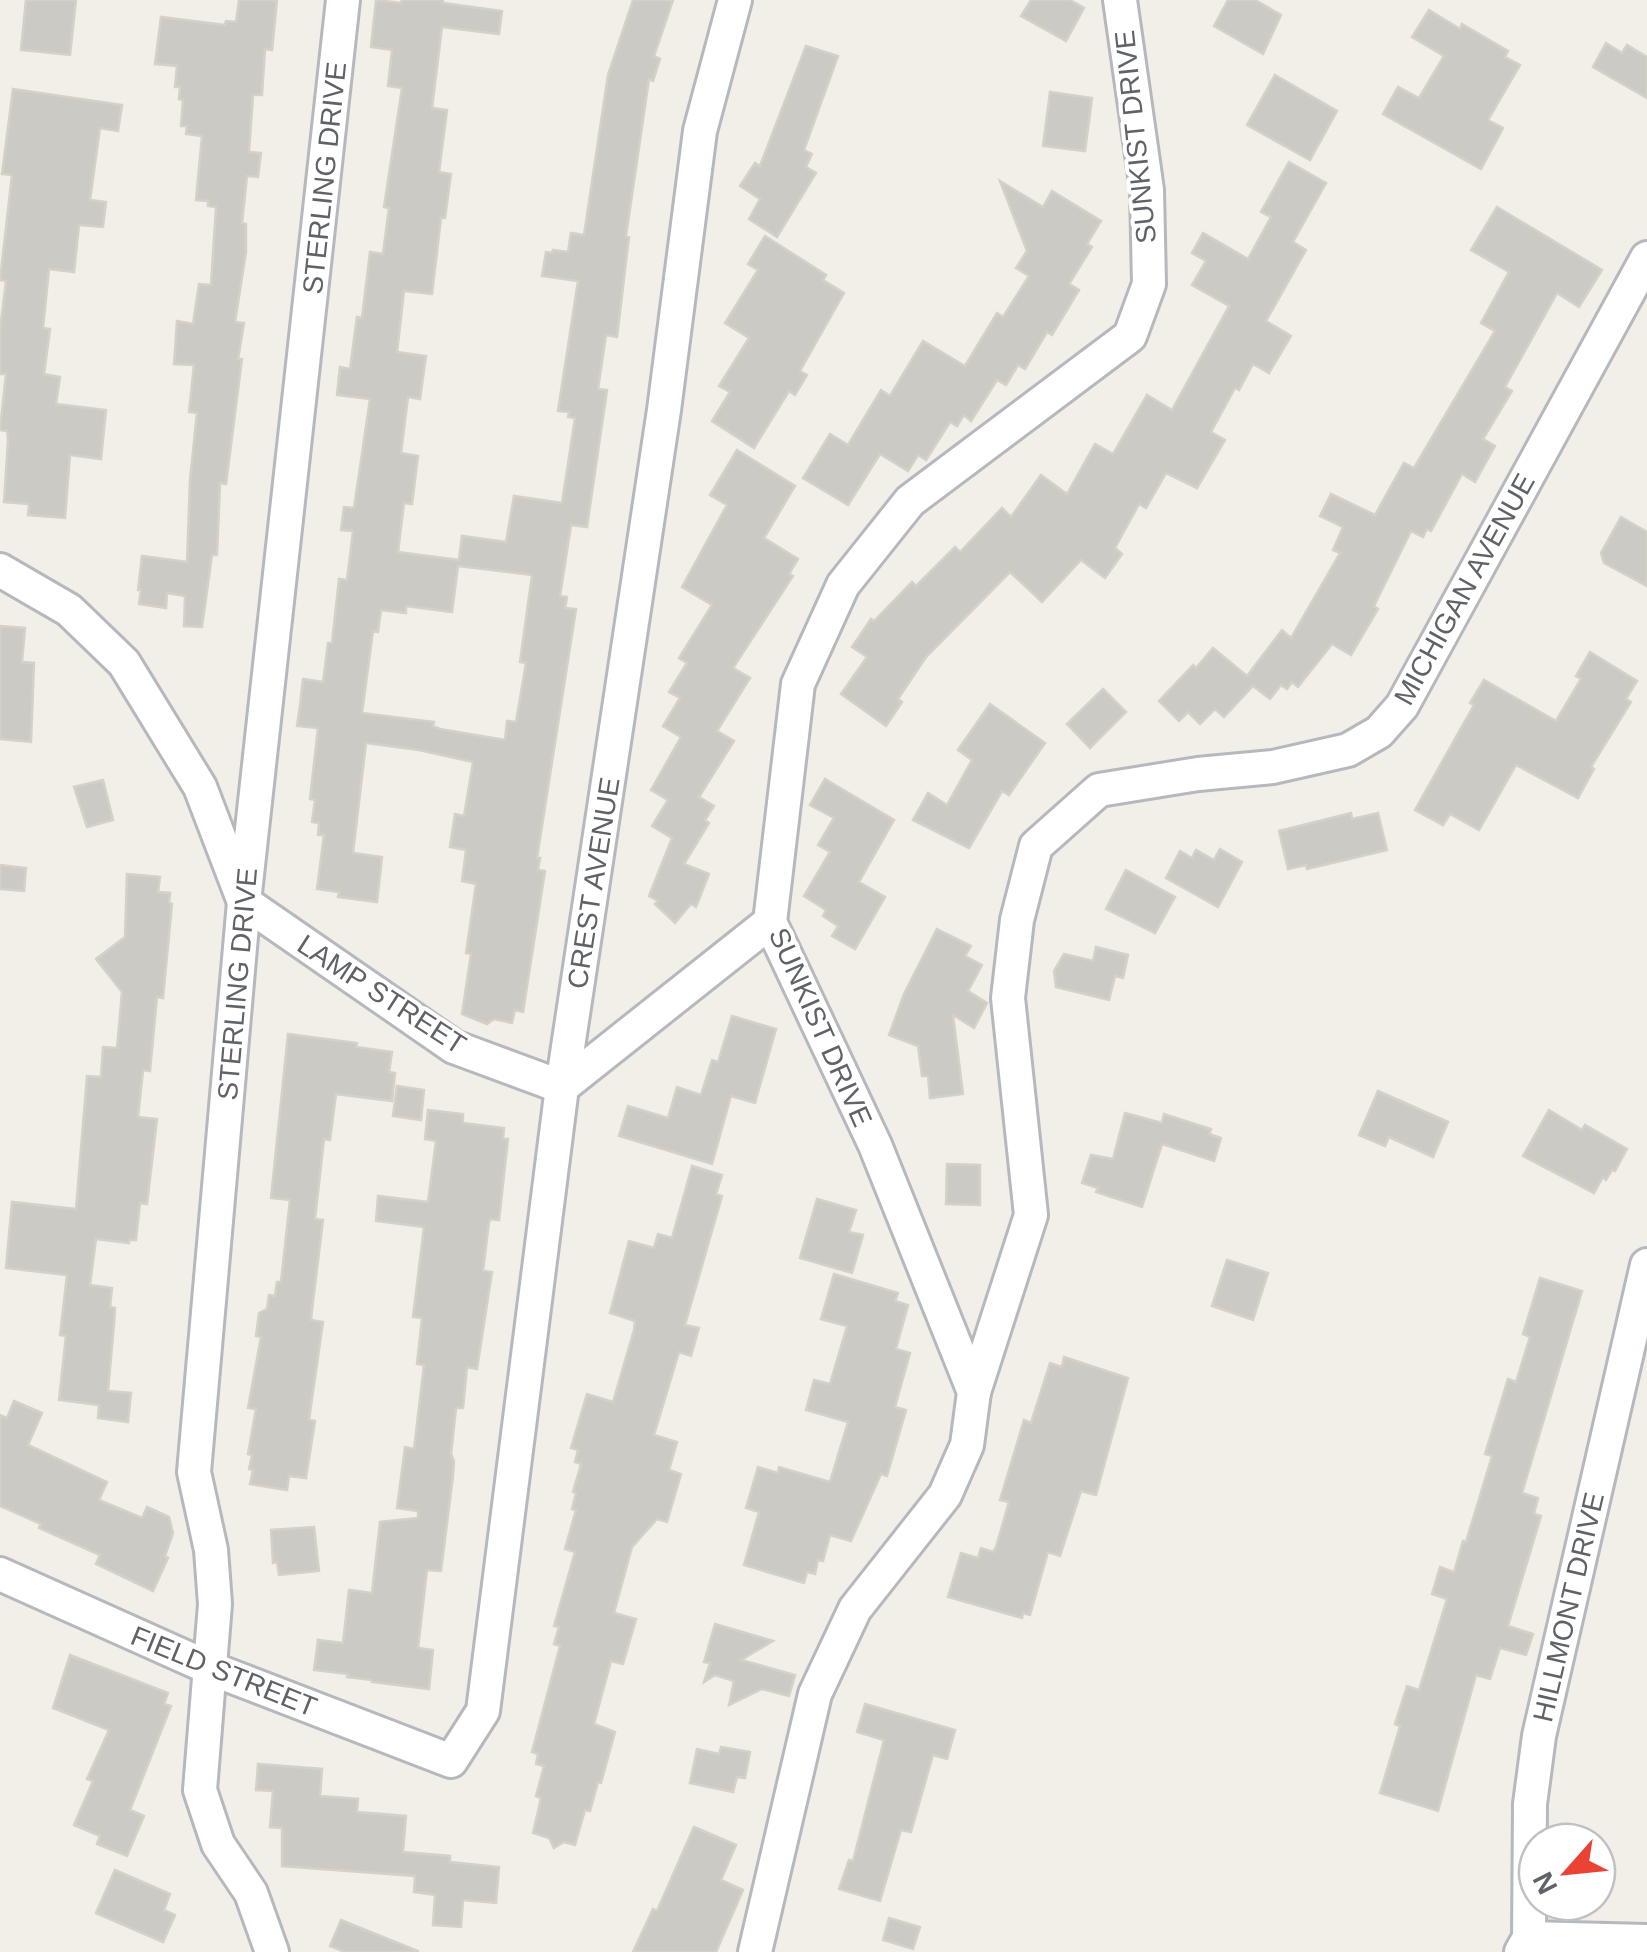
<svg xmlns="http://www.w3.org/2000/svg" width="1647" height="1952" font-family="Arial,sans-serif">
<rect width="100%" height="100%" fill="#f1efe8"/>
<!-- building -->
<g fill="#cccac5" stroke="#d6d1c6" stroke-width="2.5" fill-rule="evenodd">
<path d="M26,0H76L70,55L21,50Z"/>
<path d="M239,0H277L272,50L265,49L262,95H253L249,152L261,153L258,177L247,176L242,223L246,224V252L235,322L244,323L238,359H242L226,484L220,483L217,555H212L202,627L184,626L185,596L167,593L166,608L139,604L141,590H138L142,556L187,562L190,480L197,413L189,412L194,365L174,364L177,321L193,324L199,284L211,285L216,207L208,206V201L196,200L202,136L186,134L187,126H181L183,100L179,99L180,87H175L177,66L155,64L161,17L225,25L226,21L236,22Z"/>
<path d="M376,0L401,3L402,0H443V3L502,11L499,34L442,27L432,108L447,110L439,172L451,174L445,218H441L432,294L404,291L397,352L426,356L420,399L408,397L401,453L418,456L412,504L404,503L398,552L459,560L462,536L506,542L514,496L562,503L575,418L568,417L569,412L558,411L578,281L542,276L546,252L552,253L553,250L568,252L571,233L584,235L608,75L633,0H673L654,56L660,59L653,81L649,79L626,236L629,237L617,337L606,335L598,389L607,390L587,527L571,525L560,596L567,597L565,608L576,609L537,858H540L538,870L545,871L523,1012L515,1010L512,1023L494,1019L487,1024L462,1014L471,954L466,953L476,884L462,881L466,850L450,847L455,814L464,816L473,762L419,750L366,743L353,853L382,857L377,902L338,897L339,892L317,889L324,835H318L319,823L312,822L315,800L310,799L318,728L297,726L300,706L303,679L323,682L328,643H332L339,579L347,580L353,531L341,530L344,507L354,508L370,399L337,395L340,367L350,369L357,317L362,318L370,252L383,254L389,208L384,207L402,88L388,86L392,50L371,47ZM458,566L532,575L520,662L526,663L516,722L507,721L505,740L440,729L433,726L434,722L362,713L373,631L378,632L381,610L406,613V606L452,612Z"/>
<path d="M1031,0H1070L1084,8L1066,41L1021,16Z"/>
<path d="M1228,0H1255L1281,15L1263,54L1214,26Z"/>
<path d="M1429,10L1460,29L1462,24L1508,51L1505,57L1520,65L1488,120L1503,128L1481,169L1383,114L1398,87L1419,98L1444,56L1412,37Z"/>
<path d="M1606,43L1622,53L1627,45L1647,57V98L1593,67Z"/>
<path d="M806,46L838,56L804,150L812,154L806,167L816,173L777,237L749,219L760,199L740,186L755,163L760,166Z"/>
<path d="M1275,75L1337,111L1310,160L1247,125Z"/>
<path d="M13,89L122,105L118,131L100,128L90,200L106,202L103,227L79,225L74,272L49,269L43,328L50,329L44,374L60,377L56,404L106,410L101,459L70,455L65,518L28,515L29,504L4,502L8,440L7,431L0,430L6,374H0V330L6,281L0,280L12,175L2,174Z"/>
<path d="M1050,92L1092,98L1085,151L1043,146Z"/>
<path d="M1289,162L1326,183L1293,242L1306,250L1266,321L1291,336L1269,373L1253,364L1239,390L1235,388L1211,432L1225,440L1197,488L1166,473L1146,508L1139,504L1115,548L1122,554L1105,578L1081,560L1042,602L1010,572L926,657L898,699L902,702L886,726L841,694L867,657L852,647L871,619L874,621L912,582L916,586L955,547L960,552L1002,508L1011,517L1041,475L1067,494L1095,444L1113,454L1147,395L1172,410L1229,306L1192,285L1206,261L1192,253L1203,233L1248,259L1271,217L1261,212Z"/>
<path d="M1000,181L1043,207L1052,191L1101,221L1087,244L1092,247L1069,284L1079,290L1052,335L1047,332L1025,369L1018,365L1006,385L997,380L971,421L964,415L957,426L950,422L926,460L918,455L908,471L880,454L848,505L803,478L830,434L848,445L881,390L890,396L923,341L965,366L997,313L1003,317L1029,276L1016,268L1027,251Z"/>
<path d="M1497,207L1602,270L1579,307L1557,293L1505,387L1512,391L1483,439L1495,446L1475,482L1462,474L1431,531L1427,529L1423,537L1411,531L1374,606L1378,609L1351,655L1332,644L1298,687L1292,682L1287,689L1281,685L1270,699L1253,686L1224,717L1215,709L1200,724L1188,712L1179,721L1159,701L1193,665L1196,668L1213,648L1247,676L1282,630L1291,638L1340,553L1333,550L1343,527L1320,516L1331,494L1375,515L1404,463L1414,468L1495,331L1481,323L1509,272L1471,250Z"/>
<path d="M765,236L826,275L823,280L844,293L800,371L807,375L795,395L789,391L754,448L712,421L730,392L719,386L749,338L725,323L758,270L748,264Z"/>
<path d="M737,450L795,486L764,538L798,559L789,574L793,576L733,668L750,678L717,731L734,741L699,797L714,806L705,820L709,823L684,864L709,874L696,907L691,904L675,923L655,904L658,901L649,896L672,838L652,826L668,800L651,790L681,737L663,726L680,698L669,692L687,663L679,658L712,605L682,587L727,505L710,495Z"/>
<path d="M1621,517L1647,532V586L1604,563L1601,553Z"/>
<path d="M0,626L25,628L22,662L34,663L31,742L0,739Z"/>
<path d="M1590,652L1637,681L1626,699L1631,702L1591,767L1594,769L1578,798L1516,765L1479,830L1450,814L1443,825L1415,810L1474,705L1470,703L1484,680L1556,721L1581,679L1576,676Z"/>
<path d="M1103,689L1126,712L1090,748L1067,724Z"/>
<path d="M990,704L1045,743L1009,795L1002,791L969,848L913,820L928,793L947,805L972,760L958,750Z"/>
<path d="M825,779L894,820L859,882L885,897L855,949L832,936L838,926L823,916L826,910L804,896L830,852L818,845L834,818L810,805Z"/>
<path d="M103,780L113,820L87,827L74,787Z"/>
<path d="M1351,813L1352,819L1378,813L1387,850L1307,869L1306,865L1288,869L1279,831Z"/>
<path d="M1220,849L1242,862L1218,907L1166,878L1180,851L1192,858L1196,850L1214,860Z"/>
<path d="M0,865L26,868L24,891L0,889Z"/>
<path d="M1126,870L1175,897L1155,933L1106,909Z"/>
<path d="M127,874L160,877L158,892L170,893L169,903L172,904L163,998L157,997L150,1071L143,1070L138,1117L157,1119L147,1204L140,1203L136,1240H129V1243L96,1239L90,1285L112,1288L110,1307L115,1308L114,1324L108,1391L131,1393L128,1422L98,1418L99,1405L59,1400L66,1336L60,1335L67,1275L6,1268L12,1202L76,1209L87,1076L101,1077L103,1047L117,1048L122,992L96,959L125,937Z"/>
<path d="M937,929L971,946L965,956L982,965L968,991L987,1003L974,1028L953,1015L963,1094L930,1098L928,1076H922L918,1046L889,1035L904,994Z"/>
<path d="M1096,947L1128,955L1123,978L1115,976L1109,1000L1056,987L1054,971L1064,954L1093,961Z"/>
<path d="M732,1016L776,1029L755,1103L731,1096L712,1164L619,1136L628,1106L668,1118L677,1087L701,1095L712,1060L718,1062Z"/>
<path d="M288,1034L357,1043L356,1047L392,1052L389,1072L395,1073L392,1101L336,1094L330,1140L324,1139L315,1219L323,1220L312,1310L311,1320L323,1322L309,1420L315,1421L306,1478L289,1476L287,1490L250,1484L253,1470L249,1469L252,1455L248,1454L256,1409L248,1408L261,1337L256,1336L259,1313L267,1309L269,1295L275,1296L277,1282H281L290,1200L271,1198Z"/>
<path d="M397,1086L424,1090L421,1120L393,1116Z"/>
<path d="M1378,1091L1448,1122L1433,1157L1389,1137L1385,1146L1359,1135Z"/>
<path d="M428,1110L463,1114V1123L504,1128L503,1139H508L499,1220L491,1219L489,1222L483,1271L492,1272L477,1369L467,1367L463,1408H456L451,1454L454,1461L453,1476L441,1571L427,1570L418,1648L433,1650L429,1689L372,1682V1680L347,1677L348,1674L314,1670L318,1640L343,1643L349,1590L372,1593L380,1522L418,1518V1511L397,1508L405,1447L414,1449L424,1365L417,1364L422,1318L413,1317L424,1227L376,1221L378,1196L428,1202L436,1141L425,1139Z"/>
<path d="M1549,1110L1582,1130L1585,1125L1627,1149L1615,1171L1612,1170L1606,1180L1603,1177L1594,1193L1523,1156Z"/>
<path d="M1125,1113L1162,1123L1164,1114L1211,1129L1209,1134L1221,1138L1214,1161L1162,1144L1142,1207L1096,1192L1098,1188L1082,1183L1091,1155L1113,1159Z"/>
<path d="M947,1164L980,1165V1205L946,1204Z"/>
<path d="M692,1166L722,1175L716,1194L722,1196L685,1325L699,1328L691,1356L679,1352L654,1435L677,1442L669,1470L681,1474L667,1522L657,1519L632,1547L614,1613L636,1619L623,1664L611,1661L594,1724L615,1732L601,1783L598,1782L590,1811L585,1810L575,1845L564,1842L554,1848L549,1838L533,1833L541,1798L536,1796L544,1766L536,1764L538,1754L532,1752L560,1646L554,1644L559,1627L554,1626L575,1552L565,1549L576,1510L572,1509L576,1493L573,1492L581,1464L575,1462L578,1450L571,1448L587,1394L613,1402L634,1330L635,1321L610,1313L629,1241L654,1248L658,1234L672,1238Z"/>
<path d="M817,1199L856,1210L849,1232L863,1235L852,1273L800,1258Z"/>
<path d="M1227,1260L1268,1273L1253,1320L1212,1306Z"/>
<path d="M834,1274L898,1293L895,1301L908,1305L896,1349L910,1353L895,1407L906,1410L887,1476L881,1474L851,1541L830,1535L823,1561L818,1560L815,1574L807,1572L804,1583L744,1565L759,1512L746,1508L758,1467L778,1473L779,1467L830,1482L848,1422L806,1410L814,1380L830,1384L847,1326L821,1319Z"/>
<path d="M1540,1278L1582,1291L1522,1493L1538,1498L1534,1514L1541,1516L1508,1626L1533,1634L1526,1655L1500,1648L1490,1679L1476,1675L1438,1811L1380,1793L1400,1726L1395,1724L1407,1686L1419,1690L1447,1599L1432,1594L1440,1567L1454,1572L1463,1541L1466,1542L1492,1456L1485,1454L1508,1379L1516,1382L1530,1337L1523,1334Z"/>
<path d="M1064,1357L1128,1378L1096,1495L1081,1491L1060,1556L1048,1552L1030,1615L1023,1613L1022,1618L948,1597L961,1553L978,1558L981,1548L993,1552L996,1547L1009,1502L1000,1500L1024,1420L1031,1423L1050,1363L1062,1367Z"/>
<path d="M14,1401L42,1413L28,1445L107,1482L99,1500L142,1518L147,1507L169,1517L173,1533L165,1556L168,1558L153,1591L96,1564L100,1555L39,1528L41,1524L0,1506V1415L7,1418Z"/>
<path d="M314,1527L319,1571L279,1575L277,1562L273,1563L271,1530Z"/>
<path d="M715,1624L773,1641L741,1660L795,1675L789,1696L762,1689L729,1705L734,1681L715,1675L704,1682L710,1663L704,1662Z"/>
<path d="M70,1655L168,1693L164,1704L171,1706L130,1810L144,1816L127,1856L97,1844L100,1836L74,1825L93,1781L87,1779L109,1730L53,1708Z"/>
<path d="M865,1704L955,1730L947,1759L933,1755L911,1832L901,1830L880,1901L839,1889L849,1860L853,1861L884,1740L857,1732Z"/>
<path d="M721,1747L750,1752L745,1778L737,1777L733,1792L690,1783L697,1749L719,1754Z"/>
<path d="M258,1764L322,1769L320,1796L358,1799L357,1812L406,1816L403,1852L450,1856V1862L499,1867L496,1903L463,1900L461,1927L433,1925L435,1895L414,1892L415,1876L282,1866V1828L270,1827L273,1791L256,1790Z"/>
<path d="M694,1827L736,1845L721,1880L743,1890L716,1952H633L653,1909L657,1911Z"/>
<path d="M115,1870L170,1894L164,1910L175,1915L163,1942L96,1913Z"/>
<path d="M889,1918L920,1927L913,1949L883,1940Z"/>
<path d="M341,1920L418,1951V1952H345L330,1946Z"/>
</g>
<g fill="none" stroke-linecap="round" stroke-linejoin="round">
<!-- street casing -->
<g stroke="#b5b8bc" stroke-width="38">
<g id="street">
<path d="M0,570L69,610L124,663L200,787L244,902L454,1047L562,1087L770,922"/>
<path d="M974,1392L1031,1215L1008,998L1017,920L1036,846L1099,790L1198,774L1273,767L1348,750L1379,732L1402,706L1647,258"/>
<path d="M0,1574L212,1669L451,1761L483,1711L562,1087L664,410L700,131L735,0"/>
<path d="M1529,1938L1647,1941"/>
<path d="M272,1952L251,1893L218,1844L200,1790L215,1604L211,1550L194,1472L244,902L343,0"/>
<path d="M755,1952L815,1694L855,1609L945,1495L967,1445L974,1392L875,1145L770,922L798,684L843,585L910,501L1130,336L1149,284L1147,190L1120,0"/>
<path d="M1521,1952L1529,1938L1530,1804L1539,1736L1647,1265"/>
</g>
</g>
<!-- street -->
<use href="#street" stroke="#fff" stroke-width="32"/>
</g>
<g text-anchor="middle" stroke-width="8" stroke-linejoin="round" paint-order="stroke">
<!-- street labels -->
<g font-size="28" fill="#5f6368" stroke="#fff">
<text transform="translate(1135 137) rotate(-96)" y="10">SUNKIST DRIVE</text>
<text transform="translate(324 178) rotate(-84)" y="10">STERLING DRIVE</text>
<text transform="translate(1464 589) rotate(-61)" y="10">MICHIGAN AVENUE</text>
<text transform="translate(593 883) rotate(-81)" y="10">CREST AVENUE</text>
<text transform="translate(237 984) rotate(-85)" y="10">STERLING DRIVE</text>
<text transform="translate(382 994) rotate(33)" y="10">LAMP STREET</text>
<text transform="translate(821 1027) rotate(66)" y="10">SUNKIST DRIVE</text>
<text transform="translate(1568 1607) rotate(-77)" y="10">HILLMONT DRIVE</text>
<text transform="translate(224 1671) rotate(22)" y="10">FIELD STREET</text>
</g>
</g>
<!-- north arrow -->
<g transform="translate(1567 1872) rotate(243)"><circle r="48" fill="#ffffff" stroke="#bfc1c3" stroke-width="2.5"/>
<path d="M0-8L18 38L0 25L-18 38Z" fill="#ea4335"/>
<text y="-15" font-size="28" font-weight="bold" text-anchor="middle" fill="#5f6368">N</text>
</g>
</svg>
